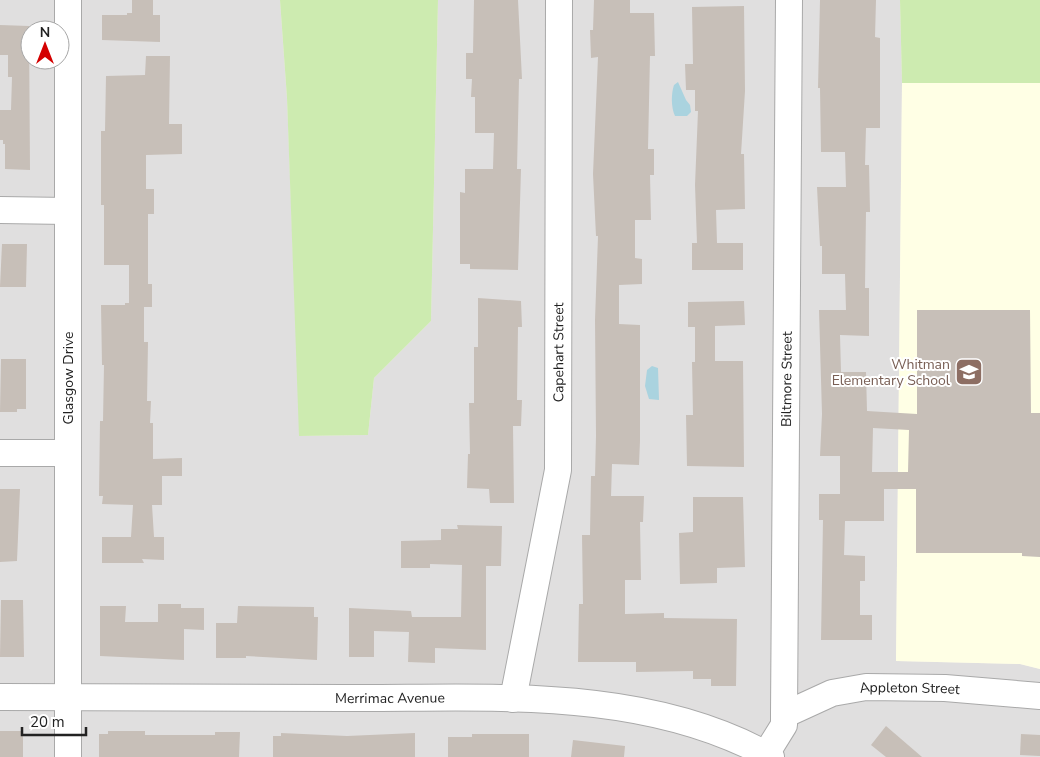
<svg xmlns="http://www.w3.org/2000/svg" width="1040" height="757" font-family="'Nunito Sans',sans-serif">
<rect width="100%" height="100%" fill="#f2efe9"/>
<!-- residential -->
<path fill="#e0dfdf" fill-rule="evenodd" d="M0,0H280L287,98L300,436L368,435L374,378L431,321L438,0H900L902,83L896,661L1020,664L1040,669V757H0ZM30,30H60V60H30Z"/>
<!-- education -->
<path fill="#ffffe5" d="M902,83H1040V669L1020,664L896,661Z"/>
<!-- grass -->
<g fill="#cdebb0">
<path d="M280,0H438L431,321L374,378L368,435L299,436L287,98Z"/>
<path d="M900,0H1040V83H902Z"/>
</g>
<!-- water -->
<g fill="#aad3df">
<path d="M678,82L686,100L690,105L691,112L687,116H675C671,107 671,94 674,85Z"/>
<path d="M652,366L658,368L659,400L649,399L645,386L647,370Z"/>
</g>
<!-- building -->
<g fill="#c7bfb8" fill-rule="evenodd">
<path d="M132,0H153V15H160V42L102,40V15H127V13H132Z"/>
<path d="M474,0H518L522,79H519L517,169H521L518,270L470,269V264H460V192L465,193V169H493L494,133H475V97H471L472,79H466V53H473Z"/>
<path d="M594,0H630V13H654L655,56H650L648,149H654V175H650L651,220H635V258L642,259V284L619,285V324L640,325V441L639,465L612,464L611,496H644L643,522H640L641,580H625V614L664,613V618L737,619L736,686H711V679H693V671L636,672V662H578L579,604H583L582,535H590L591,476H595L596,436L595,320L598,236H596L593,174L598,57L591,58L590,30H593Z"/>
<path d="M820,0H876L875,37L880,38V128H866L865,165H869L870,212H866L865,288H869V336L840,335L841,372H866L867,411L917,414V310H1030L1031,413H1040V557L1022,556V553H916V489H884V521H845L844,555L865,556V581H860V615H872V640H821L823,520H819V494H840V456H820L822,414L819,310H846L845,274H822V246H820L817,187H846L845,152H821L820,88H818ZM873,428L909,430L908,472H872Z"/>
<path d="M744,6L745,91L741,154H744L745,209L716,210L717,243H743V270H692V243H697L695,185L698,111H695V90H686L685,64H693L692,7Z"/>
<path d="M0,25L29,26L30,170L5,169V144H3V140H0V110H11L12,77H8V55H0Z"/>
<path d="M146,56H170L169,124H182V154L146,155V189H154V214H148V284H152V307H144V342H148L147,401H151L150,423H153V459L182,458V476H162V505H152L154,537H164V560L142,559L144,563H102V537H131L133,505L102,504L103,496H99L100,421H103L104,365H102L101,305H125V303H129V265H104V205H101V131H105L106,76L145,75Z"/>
<path d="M2,244H27L26,287H0Z"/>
<path d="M478,298L521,301L522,327H518L517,400H522L521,426H513L514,503H490L489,489L467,488L468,454H470L469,403H474V347H478Z"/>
<path d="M744,301L745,325L715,326V361H743L744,467L687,466L686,415H693L692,362H695V327H688V302Z"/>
<path d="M1,359H26V409H17V412H0Z"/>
<path d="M0,489H20L17,561L0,562Z"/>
<path d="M693,497H743L745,567L717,568V583L680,584L679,533L693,532Z"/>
<path d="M457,525L502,526L501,566H486V650L435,648V663L408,662L409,632L374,631V657H349V608L411,611L412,617H461L462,565L430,564V568H401V541L441,540V529H458Z"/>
<path d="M1,600H23L24,657H0Z"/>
<path d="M158,604H181V608H204V630L184,629V660L100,656V606H126L125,622H158Z"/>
<path d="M238,606L314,607V617H318L317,660L246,656V658H216V623H237Z"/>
<path d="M886,726L922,757H886L871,745Z"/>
<rect x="0" y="731" width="23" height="26"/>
<path d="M108,731H145V735H215V732H240L239,757H99V734H108Z"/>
<path d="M281,733L347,736L415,733V757H273V736H281Z"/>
<path d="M472,734H529V757H448V737H472Z"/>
<path d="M1021,734L1040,735V756L1020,755Z"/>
<path d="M573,740L625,746L624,757H571Z"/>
</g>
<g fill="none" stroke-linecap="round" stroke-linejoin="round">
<!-- minor casing -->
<g stroke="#a9a9a9" stroke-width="28">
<g id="minor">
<path d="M68,0V757"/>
<path d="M0,210L68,211"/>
<path d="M0,453H68"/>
<path id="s1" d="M0,697C115,698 230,698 345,698C486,699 643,685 771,757"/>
<path id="s2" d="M513,699L558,470L559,0"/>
<path id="s3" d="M784,715L832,693L866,687L945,688L1040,696"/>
<path id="s4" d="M766,754L784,725V715L789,0"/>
</g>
</g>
<!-- minor -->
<use href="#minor" stroke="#fff" stroke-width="26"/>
</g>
<!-- icons -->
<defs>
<g id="school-square" transform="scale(1.4375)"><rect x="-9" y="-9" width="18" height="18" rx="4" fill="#8d6e63" stroke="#fff"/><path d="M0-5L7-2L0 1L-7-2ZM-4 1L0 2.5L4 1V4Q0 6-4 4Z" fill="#fff"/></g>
</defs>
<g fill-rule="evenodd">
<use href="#school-square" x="969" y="372"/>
</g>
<g text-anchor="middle" stroke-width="4" stroke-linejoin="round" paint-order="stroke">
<!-- street labels -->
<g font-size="14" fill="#222" stroke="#fff">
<text dy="5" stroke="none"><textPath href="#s2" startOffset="351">Capehart Street</textPath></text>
<text transform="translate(68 378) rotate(-90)" y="5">Glasgow Drive</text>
<text dy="5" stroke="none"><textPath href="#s4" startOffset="380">Biltmore Street</textPath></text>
<text dy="5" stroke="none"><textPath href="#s3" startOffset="131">Appleton Street</textPath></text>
<text dy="5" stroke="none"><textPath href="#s1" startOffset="390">Merrimac Avenue</textPath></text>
</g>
<!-- education labels -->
<g font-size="14" fill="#785e54" stroke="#fff" text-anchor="end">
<text x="950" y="369">Whitman<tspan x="950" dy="16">Elementary School</tspan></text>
</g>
</g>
<!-- north arrow -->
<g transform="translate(45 45)"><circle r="24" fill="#ffffff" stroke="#a7a7a7"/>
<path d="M0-4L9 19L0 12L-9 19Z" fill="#d40000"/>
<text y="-8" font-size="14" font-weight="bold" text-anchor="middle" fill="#222222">N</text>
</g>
<!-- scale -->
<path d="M22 727v8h64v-8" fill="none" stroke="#222222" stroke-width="2.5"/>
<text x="30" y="727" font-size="15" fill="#222222" stroke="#ffffff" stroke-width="4" paint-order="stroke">20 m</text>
</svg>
